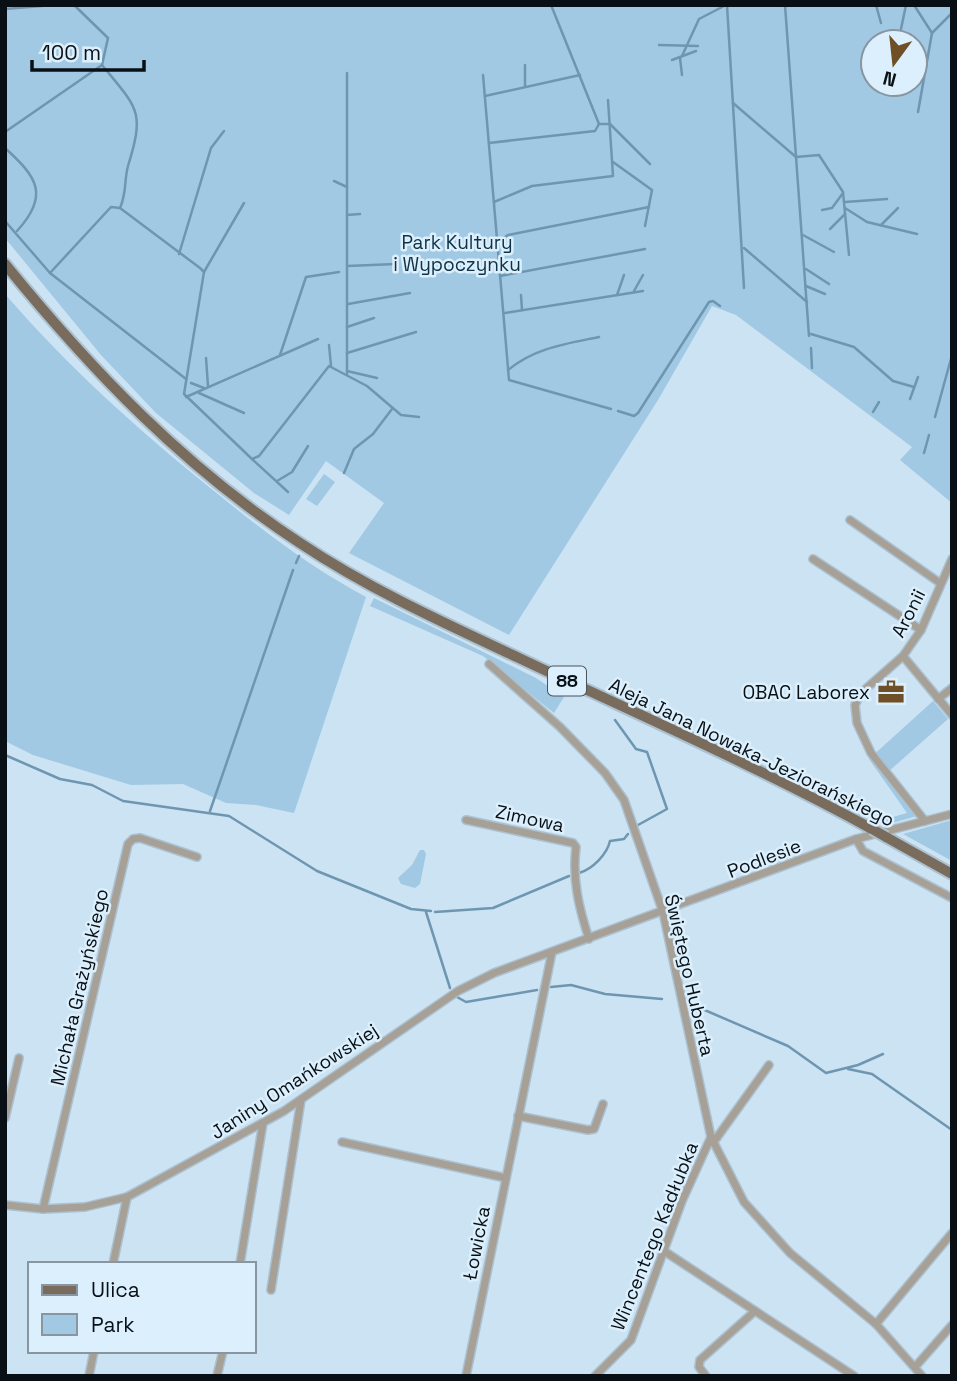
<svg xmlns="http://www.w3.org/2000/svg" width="957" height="1381" font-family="'Space Grotesk',sans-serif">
<rect width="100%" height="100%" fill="#cbe3f3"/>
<!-- green -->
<g fill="#a1c9e4" fill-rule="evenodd">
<path d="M5,5H952V503L900,460L912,447L736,315L712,306L658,400L509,635L349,553L384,503L326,461L289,515L254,493L156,413L101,355L5,238ZM873,42H915V84H873Z"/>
<path d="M5,294C68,367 138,430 214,491C262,530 311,568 366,597L294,813L256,805L226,803L183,784L131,785L33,755L5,741Z"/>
<path d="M324,474L335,482L317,506L306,499Z"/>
<path d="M374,598L536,678L564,697L554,713L483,656L370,606Z"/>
<path d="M933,701L948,719L889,771L924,814L885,825L882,820L907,813L869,759Z"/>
<path d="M952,820V861L903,834Z"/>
<path d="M420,850H424L426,854L420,884L415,888L401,884L398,878L412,865Z"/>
</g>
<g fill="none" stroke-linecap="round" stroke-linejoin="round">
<!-- stream -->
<g stroke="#6e96b0" stroke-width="2.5">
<path d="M551,5L599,124"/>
<path d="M727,5L744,288"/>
<path d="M785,5L809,336"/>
<path d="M876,5L881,23"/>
<path d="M914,5L932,33"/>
<path d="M5,9L54,5"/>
<path d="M901,29L906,5"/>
<path d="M659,45L698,46"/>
<path d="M682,56L699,19L726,5"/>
<path d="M680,58L682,75"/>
<path d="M672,60L696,51"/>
<path d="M102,65C138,109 145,111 128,166C124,180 127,192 120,208"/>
<path d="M525,65V86"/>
<path d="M483,75L509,380L611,409"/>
<path d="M485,96L580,75"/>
<path d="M733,103L796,157L819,155L843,192L849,255"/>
<path d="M918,112L932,33L952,13"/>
<path d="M5,132L102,65L108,38L74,5"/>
<path d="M489,143L595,131L599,124H610L650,164"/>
<path d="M5,148C37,177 50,195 17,231"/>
<path d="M613,162L652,190L645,226"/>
<path d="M334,181L347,187"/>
<path d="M494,202L532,186L613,176L608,100"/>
<path d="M845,202L887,199"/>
<path d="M845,208L867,222L917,234"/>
<path d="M822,210L832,208L843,193"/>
<path d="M347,215L360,214"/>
<path d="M5,221L50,273L186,379"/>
<path d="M881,225L898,208"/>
<path d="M830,229L845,214"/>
<path d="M803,235L834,252"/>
<path d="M497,242L508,235L649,207"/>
<path d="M744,248L807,302"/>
<path d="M179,254L211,148L224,131"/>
<path d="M347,266L396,264"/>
<path d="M806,269L829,284"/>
<path d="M204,272L244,203"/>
<path d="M50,273L111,207L120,208L200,268L204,272L184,394L252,459L259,456L329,366L367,386L401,415L419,417"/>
<path d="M500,276L645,249"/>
<path d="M806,286L825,294"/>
<path d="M634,291L643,275"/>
<path d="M521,295L522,310"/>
<path d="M617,295L624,275"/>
<path d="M348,304L410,293"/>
<path d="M505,313L643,291"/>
<path d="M347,327L374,318"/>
<path d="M811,334L854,347L893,381L914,387"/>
<path d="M329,345L331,366"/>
<path d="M811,348L812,368"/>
<path d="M347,353L416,332"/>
<path d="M280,355L306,277L339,272"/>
<path d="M206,358L208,386"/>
<path d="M508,370C535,348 565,344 599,337"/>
<path d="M347,371L377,378"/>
<path d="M347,374V73"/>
<path d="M191,383L204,388"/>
<path d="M199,393L244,413"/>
<path d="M186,397L318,339"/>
<path d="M910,399L918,377"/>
<path d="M618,411L634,416L638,413L709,302L713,301L720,306"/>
<path d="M873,412L879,402"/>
<path d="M935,417L952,355"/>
<path d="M924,453L929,435"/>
<path d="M252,459L288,492"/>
<path d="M344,473L354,449L373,434L392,409"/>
<path d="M277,481L292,472L308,446"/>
<path d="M296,563L299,556"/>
<path d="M615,720L636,749L647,752L667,809L638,825"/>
<path d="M5,755L60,779L92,785L123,801L229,816L317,871L411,909L431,911"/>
<path d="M210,811L293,570"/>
<path d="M579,873C593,869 607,854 610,841L624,839L628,834"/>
<path d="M426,912L450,988"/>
<path d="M435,912L493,908L569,876"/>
<path d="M551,987L571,985L605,994L662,999"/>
<path d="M457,997L466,1002L537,990"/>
<path d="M686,1002L788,1046L826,1073L858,1065L883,1054"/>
<path d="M848,1069L872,1074L952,1130"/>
</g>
<!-- minor casing -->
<g stroke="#acc1d0" stroke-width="10">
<g id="minor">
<path d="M850,520L940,583"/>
<path d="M813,559L921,630"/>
<path d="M903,656L952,715"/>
<path d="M489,664L560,727L605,773L624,800L663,912L711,1137L744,1202L790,1253L876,1324L922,1376"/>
<path d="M938,699L952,688"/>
<path d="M466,820L573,843L576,847C572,880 579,908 589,939"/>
<path d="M925,821L871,753L857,723L855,705L861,693L903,656L921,630L952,559"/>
<path d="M856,839L863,851L952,898"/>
<path d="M518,1116L588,1130L594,1129L603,1104"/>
<path d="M5,1118L19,1058"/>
<path d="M342,1142L506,1178"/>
<path d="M713,1143L769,1065"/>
<path d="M5,1205L43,1209L85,1207L127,1197L284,1111L458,991L494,973L856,839L952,814"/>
<path d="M43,1209L128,844L133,839L140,838L197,857"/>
<path d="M664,1251L854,1376"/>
<path d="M113,1264L127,1197"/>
<path d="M240,1264L263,1123"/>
<path d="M271,1290L301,1100"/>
<path d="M876,1324L952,1233"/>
<path d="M915,1367L952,1325"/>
<path d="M89,1376L94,1351"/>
<path d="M217,1376L223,1351"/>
<path d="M466,1376L552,952"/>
<path d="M595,1376L631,1340L682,1201L711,1137"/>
<path d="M706,1376L699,1367L700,1360L755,1311"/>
</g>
</g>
<!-- primary casing -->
<g stroke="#acc1d0" stroke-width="14">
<g id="primary">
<path d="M5,264C92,371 184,467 300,543C369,589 444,623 519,658C637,714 757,766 872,829"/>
<path d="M886,837L952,874"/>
</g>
</g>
<!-- minor -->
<use href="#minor" stroke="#a7a097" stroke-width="7"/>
<!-- primary -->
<use href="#primary" stroke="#796c5c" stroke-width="10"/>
<!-- primary-bridge casing -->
<g stroke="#acc1d0" stroke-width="14" stroke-linecap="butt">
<path id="primary-bridge" d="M872,829L886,837"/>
</g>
<!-- primary-bridge -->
<use href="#primary-bridge" stroke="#796c5c" stroke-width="10"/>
</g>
<!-- icons -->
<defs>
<g id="office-bare" transform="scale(2.1)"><path d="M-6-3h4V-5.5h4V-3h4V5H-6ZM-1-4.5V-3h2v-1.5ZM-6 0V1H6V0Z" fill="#6f4f25" stroke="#dceffc" stroke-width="2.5" paint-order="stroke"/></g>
</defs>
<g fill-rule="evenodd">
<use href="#office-bare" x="891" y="692"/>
</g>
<g text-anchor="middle" stroke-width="5" stroke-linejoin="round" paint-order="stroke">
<!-- shield labels -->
<rect fill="#dceffc" stroke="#48535b" stroke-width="2" x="548" y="666.5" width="38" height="29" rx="5"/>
<g font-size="18" font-weight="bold" fill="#081016">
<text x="567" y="687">88</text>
</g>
<!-- park labels -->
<g font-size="19" fill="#0e3145" stroke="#dceffc">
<text x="457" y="249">Park Kultury<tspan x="457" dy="22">i Wypoczynku</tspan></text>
</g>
<!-- street labels -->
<g font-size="19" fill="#081016" stroke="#dceffc">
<text transform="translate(908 613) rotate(-63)" y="7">Aronii</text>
<text transform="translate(752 752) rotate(26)" y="7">Aleja Jana Nowaka-Jeziorańskiego</text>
<text transform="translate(530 818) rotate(12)" y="7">Zimowa</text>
<text transform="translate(764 858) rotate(-21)" y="7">Podlesie</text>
<text transform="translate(690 975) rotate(77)" y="7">Świętego Huberta</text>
<text transform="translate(79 987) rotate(-77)" y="7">Michała Grażyńskiego</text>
<text transform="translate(294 1081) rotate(-33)" y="7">Janiny Omańkowskiej</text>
<text transform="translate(654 1236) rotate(-68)" y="7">Wincentego Kadłubka</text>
<text transform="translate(476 1243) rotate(-79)" y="7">Łowicka</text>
</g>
<!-- poi labels -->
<g font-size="19" fill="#081016" stroke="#dceffc" text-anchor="end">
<text x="870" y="699">OBAC Laborex</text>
</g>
</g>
<!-- border -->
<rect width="957" height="1381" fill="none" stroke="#081016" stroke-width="14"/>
<!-- legend -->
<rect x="28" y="1262" width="228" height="91" fill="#dceffc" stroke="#8796a0" stroke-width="2"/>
<rect x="42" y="1285" width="35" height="10" fill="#796c5c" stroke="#8796a0" stroke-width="2"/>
<text x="91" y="1297" font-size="21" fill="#081016">Ulica</text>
<rect x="42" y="1314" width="35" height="21" fill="#a1c9e4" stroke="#8796a0" stroke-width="2"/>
<text x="91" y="1332" font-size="21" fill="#081016">Park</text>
<!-- north arrow -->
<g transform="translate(894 63) rotate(195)"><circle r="33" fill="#dceffc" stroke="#8796a0" stroke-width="2"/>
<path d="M0-5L12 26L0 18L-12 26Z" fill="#6f4f25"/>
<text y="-10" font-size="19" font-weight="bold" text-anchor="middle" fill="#081016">N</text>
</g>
<!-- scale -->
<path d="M32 60v10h112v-10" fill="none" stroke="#081016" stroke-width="3.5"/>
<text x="42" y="60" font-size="21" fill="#081016" stroke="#dceffc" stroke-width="5" paint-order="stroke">100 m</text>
</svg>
